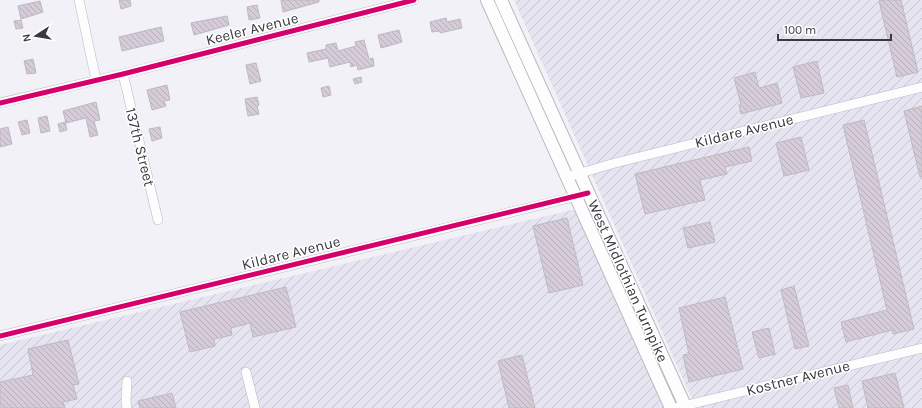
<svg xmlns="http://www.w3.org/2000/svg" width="922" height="408" font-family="Karla,sans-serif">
<defs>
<pattern id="industrial-furrows" width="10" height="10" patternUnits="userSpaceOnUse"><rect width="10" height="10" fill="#e7e4f2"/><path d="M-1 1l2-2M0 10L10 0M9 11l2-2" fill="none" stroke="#c7c4d1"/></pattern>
<pattern id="building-back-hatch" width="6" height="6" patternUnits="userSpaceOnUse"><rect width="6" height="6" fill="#d6cbd9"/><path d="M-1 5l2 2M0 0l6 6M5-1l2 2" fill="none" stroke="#b8afbb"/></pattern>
</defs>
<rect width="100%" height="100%" fill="#f2f1f8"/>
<!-- industrial -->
<g fill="url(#industrial-furrows)">
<path d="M514,0H922V408H696Z"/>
<path d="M576,209L665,408H0V345Z"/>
</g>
<!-- building -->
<g fill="url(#building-back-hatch)" stroke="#bcbabf">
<path d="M119,0H130L131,6L121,9Z"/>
<path d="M281,0H319V2L283,12Z"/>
<path d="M882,0H901L918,72L897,77L879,1Z"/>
<path d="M40,1L43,12L21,19L18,6Z"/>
<path d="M257,5L260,18L249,20L247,7Z"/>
<path d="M227,16L229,25L194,35L191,23Z"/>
<path d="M446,18L447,22L460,19L462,28L440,33V31L432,32L430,22Z"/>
<path d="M21,20L23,28L16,29L14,21Z"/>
<path d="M161,27L164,41L122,51L119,37Z"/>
<path d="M399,30L402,42L381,48L378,35Z"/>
<path d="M364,40L369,59L373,58L374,66L358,70L357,65L351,67L350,62L330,67L328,58L309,62L307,53L326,49V45L336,43L338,51L356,46L355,42Z"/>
<path d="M33,59L36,73L27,74L24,61Z"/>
<path d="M817,61L824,93L801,98L793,67Z"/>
<path d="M256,63L261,81L250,84L246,65Z"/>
<path d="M755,72L759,88L777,83L782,103L741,114L739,105L741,104L734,78Z"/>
<path d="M361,77L362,82L355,84L353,79Z"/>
<path d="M167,85L170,100L164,101L166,106L152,110L147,90Z"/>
<path d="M329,86L331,95L323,97L321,88Z"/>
<path d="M257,97L259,105L257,106L259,114L248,116L245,99Z"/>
<path d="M96,102L100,120L94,121L98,135L90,137L86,118L66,123L63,111Z"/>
<path d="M922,106V177H920L904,111Z"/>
<path d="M47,116L50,131L41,133L38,118Z"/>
<path d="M27,120L30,133L22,135L18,122Z"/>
<path d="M864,120L914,329L893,334L892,330L846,342L841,322L887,310L843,125Z"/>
<path d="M65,122L67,130L60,132L58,124Z"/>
<path d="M8,127L12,144L0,147V129Z"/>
<path d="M160,127L162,138L152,141L149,129Z"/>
<path d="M801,137L809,170L784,176L776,143Z"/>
<path d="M749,147L752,161L725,167L727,174L700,180L705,200L645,214L635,174Z"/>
<path d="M567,218L583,285L549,293L533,226Z"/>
<path d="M710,222L715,242L688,248L683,228Z"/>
<path d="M794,286L809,346L795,349L781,290Z"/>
<path d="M286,287L296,327L253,337L250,323L231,328L232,335L214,339L215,346L190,352L180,312Z"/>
<path d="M725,297L743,369L689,382L683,355L689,354L679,308Z"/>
<path d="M769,328L775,354L759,358L752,332Z"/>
<path d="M68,340L79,384L73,385L77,399L63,402L65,408H0V382L33,375L28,349Z"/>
<path d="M522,355L535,408H509L498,361Z"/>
<path d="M895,373L904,408H868L862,381Z"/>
<path d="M848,385L853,408H839L834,388Z"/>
<path d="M172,393L176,408H140L138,401Z"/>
</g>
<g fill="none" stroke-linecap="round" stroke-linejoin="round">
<!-- street casing -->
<g stroke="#bab9bf" stroke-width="10">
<g id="street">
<path d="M79,0L96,80"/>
<path d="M123,74L158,220"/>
<path d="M0,103L123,74L414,0"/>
<path d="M574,175L615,163L922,87"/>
<path d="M0,336L582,195"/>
<path d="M246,372L255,408"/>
<path d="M127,381L126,401L127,408"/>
<path d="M675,408L922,348"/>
</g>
</g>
<!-- secondary casing -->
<g stroke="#bab9bf" stroke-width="14">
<g id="secondary">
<path d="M487,0L671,408"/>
<path d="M501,0L686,408"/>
</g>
</g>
<!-- street -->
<use href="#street" stroke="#fdfdfe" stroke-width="9"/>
<!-- secondary -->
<use href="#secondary" stroke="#fdfdfe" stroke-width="12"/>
<!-- cycleway casing -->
<g stroke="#fff" stroke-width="8">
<g id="cycleway">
<path d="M0,103L123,74L414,0"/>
<path d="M0,336L588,193"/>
</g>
</g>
<!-- cycleway -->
<use href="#cycleway" stroke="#d6006c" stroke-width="5"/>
</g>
<g text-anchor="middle" stroke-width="3" stroke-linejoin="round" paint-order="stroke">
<!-- street labels -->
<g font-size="15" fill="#3a393e" stroke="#fff">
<text transform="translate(252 29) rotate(-14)" y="5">Keeler Avenue</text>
<text transform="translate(744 131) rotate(-14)" y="5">Kildare Avenue</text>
<text transform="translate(140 147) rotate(76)" y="5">137th Street</text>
<text transform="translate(291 253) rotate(-14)" y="5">Kildare Avenue</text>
<text transform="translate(628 281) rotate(66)" y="5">West Midlothian Turnpike</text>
<text transform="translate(798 378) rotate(-14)" y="5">Kostner Avenue</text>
</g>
</g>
<!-- north arrow -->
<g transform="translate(36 36) rotate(258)" stroke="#ffffff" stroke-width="3" paint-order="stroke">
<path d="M0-3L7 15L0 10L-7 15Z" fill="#3a393e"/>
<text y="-6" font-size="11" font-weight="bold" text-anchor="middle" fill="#3a393e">N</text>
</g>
<!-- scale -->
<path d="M778 34v6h113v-6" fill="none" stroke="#3a393e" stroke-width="2"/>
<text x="784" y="34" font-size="12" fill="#3a393e" stroke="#ffffff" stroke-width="3" paint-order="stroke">100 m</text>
</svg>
